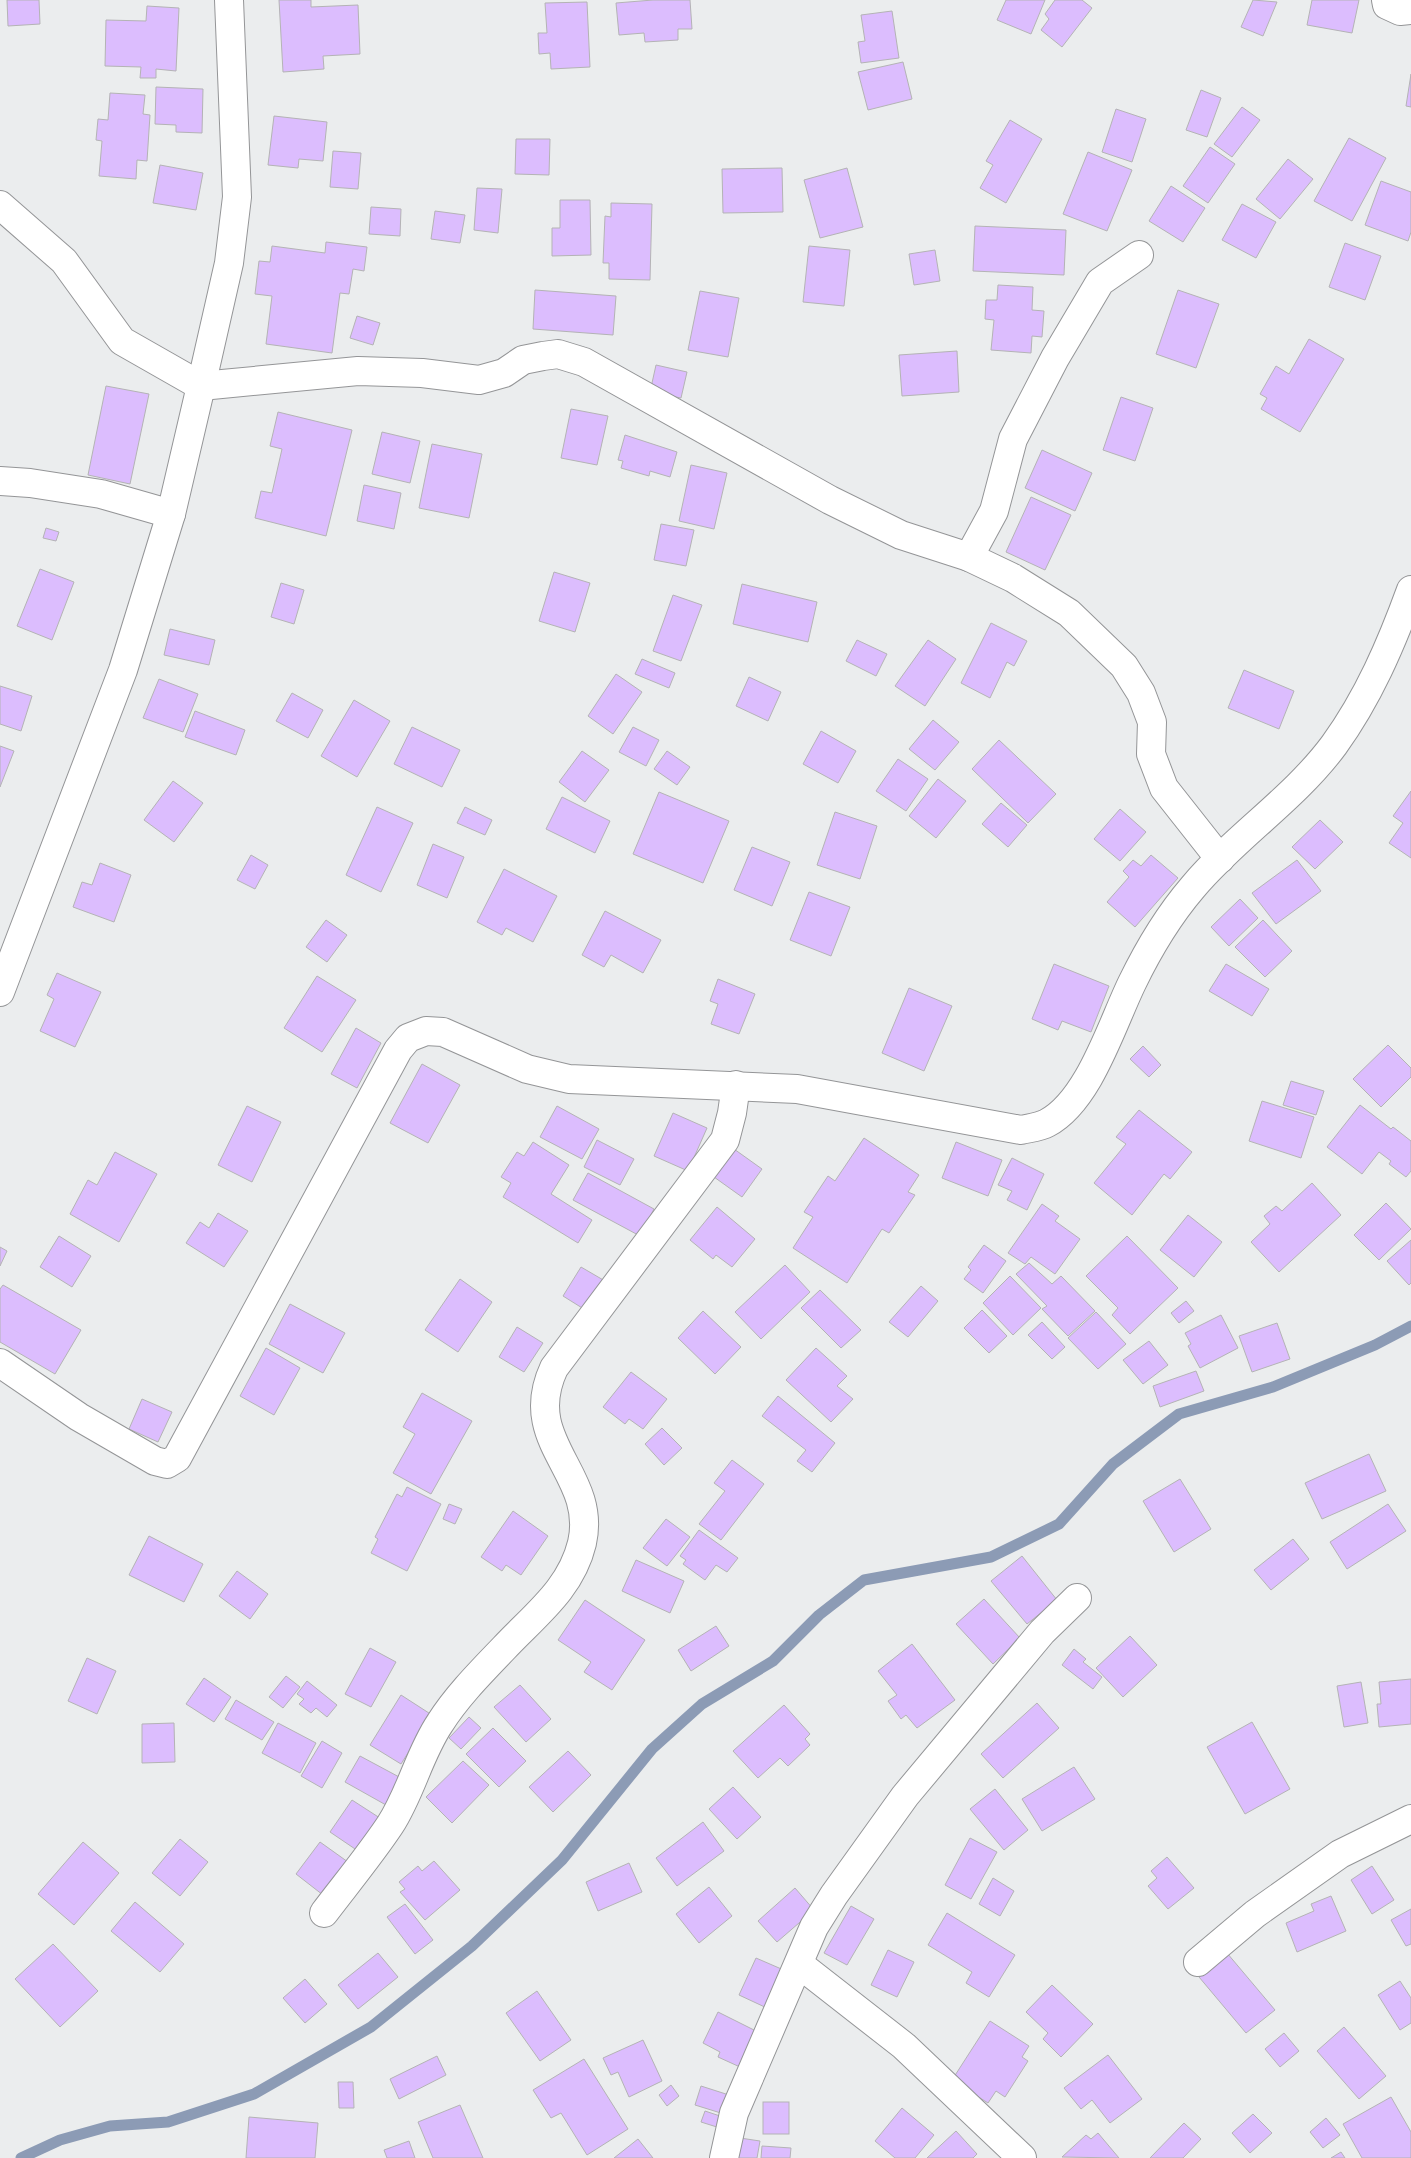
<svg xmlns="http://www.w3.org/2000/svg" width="1411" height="2158" font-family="'Public Sans',sans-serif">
<rect width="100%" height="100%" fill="#ebedee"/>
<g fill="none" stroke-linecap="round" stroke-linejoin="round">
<!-- stream -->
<path stroke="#8c9bb5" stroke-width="11" d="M21,2158L60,2140L110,2126L168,2122L254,2094L371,2027L472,1946L562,1860L652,1749L702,1704L773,1661L819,1615L864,1580L991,1557L1059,1524L1113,1464L1179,1414L1273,1387L1375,1345L1411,1326"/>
</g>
<!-- building -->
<g fill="#dcbdfe" stroke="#b4b3b5">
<path d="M7,0H39L40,24L8,26Z"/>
<path d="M279,0H311V7L358,5L360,54L323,56L324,69L283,72Z"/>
<path d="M653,0H690L692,29H678V40L645,42L644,33L619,35L616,3Z"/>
<path d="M1006,0H1045L1031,34L997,20Z"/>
<path d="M1055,0H1082L1092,8L1062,47L1041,30L1049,19L1045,14Z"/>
<path d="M1253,0L1277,2L1263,36L1241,27Z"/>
<path d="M1312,0H1359L1352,33L1307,25Z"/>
<path d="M587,2L590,67L551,69L550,53L539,54L538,33H547L545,3Z"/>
<path d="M147,6L179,8L176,71L156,69V78H140L141,67L105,66L106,20L146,21Z"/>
<path d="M892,11L899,58L861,63L858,42L865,41L861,15Z"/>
<path d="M903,62L912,99L868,110L858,72Z"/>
<path d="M1411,74V107L1406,106Z"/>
<path d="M156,87L203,89L202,133L176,132V125L155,124Z"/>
<path d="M1201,90L1221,98L1207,137L1186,130Z"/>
<path d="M110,93L145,95L143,114L150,115L147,161L137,160L136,179L99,176L102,141L96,140L98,119L108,120Z"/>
<path d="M1242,107L1260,120L1232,157L1214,144Z"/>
<path d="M1116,109L1146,119L1132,162L1102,152Z"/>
<path d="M274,116L327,122L323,161L299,159L298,168L268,165Z"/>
<path d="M1010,120L1042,139L1006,203L980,188L993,165L986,161Z"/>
<path d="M1349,138L1386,158L1352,221L1314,201Z"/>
<path d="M516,139H550L549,175L515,174Z"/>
<path d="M1210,147L1235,164L1208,203L1183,186Z"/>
<path d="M333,151L361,153L358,189L330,187Z"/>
<path d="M1088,152L1132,170L1107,231L1063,214Z"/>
<path d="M1288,159L1313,179L1280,219L1256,199Z"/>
<path d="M160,165L203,173L196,210L153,203Z"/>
<path d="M782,168L783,212L723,213L722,169Z"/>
<path d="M847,168L863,227L820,238L804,180Z"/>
<path d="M1381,181L1411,192V232L1408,241L1365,225Z"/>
<path d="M1171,186L1205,208L1183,242L1149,221Z"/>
<path d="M477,188L502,189L498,233L474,230Z"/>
<path d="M560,200H590L591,255L552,256V228H560Z"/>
<path d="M611,203L652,204L650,280L609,279V263H603L605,216L611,217Z"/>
<path d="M1242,204L1276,222L1256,258L1222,240Z"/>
<path d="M371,207L401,209L400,236L369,234Z"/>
<path d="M435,211L465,215L460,243L431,239Z"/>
<path d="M975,226L1066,230L1064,275L973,271Z"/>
<path d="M326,242L367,247L364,271L353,269L349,294L340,293L332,353L266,344L272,296L255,294L259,261L270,262L272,246L325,253Z"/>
<path d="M1345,243L1381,256L1365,300L1329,287Z"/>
<path d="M809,246L850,250L844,306L803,302Z"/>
<path d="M935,250L940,281L914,285L909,254Z"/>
<path d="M998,285L1033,287L1032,310L1044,311L1042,337L1032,336L1031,353L991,350L994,320L985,319L986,300H997Z"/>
<path d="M535,290L616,296L613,335L533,329Z"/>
<path d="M1178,290L1219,304L1196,368L1156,354Z"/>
<path d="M700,291L739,298L728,357L688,350Z"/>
<path d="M357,316L380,323L373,345L350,338Z"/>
<path d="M1309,339L1344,359L1300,432L1261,409L1267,398L1260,394L1276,366L1289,374Z"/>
<path d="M957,351L959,392L902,396L899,355Z"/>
<path d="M656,365L687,372L681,398L650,392Z"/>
<path d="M106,386L149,394L130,484L88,475Z"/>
<path d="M1121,397L1153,408L1135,461L1103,450Z"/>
<path d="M571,409L608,416L597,465L561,458Z"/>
<path d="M278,412L352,430L326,536L255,518L261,491L272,493L282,449L270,446Z"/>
<path d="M382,432L420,441L410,483L372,474Z"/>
<path d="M625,435L677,452L670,477L650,471L649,476L621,468L623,461L618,460Z"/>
<path d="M432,444L482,454L469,518L419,508Z"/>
<path d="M1042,450L1092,473L1075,511L1025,488Z"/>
<path d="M691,465L727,473L714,529L679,521Z"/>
<path d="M364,485L401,493L394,529L357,521Z"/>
<path d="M1031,497L1071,515L1045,570L1006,552Z"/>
<path d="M661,524L694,530L686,566L654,560Z"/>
<path d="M46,528L59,532L56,541L43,538Z"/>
<path d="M40,569L74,582L52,640L17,626Z"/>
<path d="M554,572L590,583L575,632L539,621Z"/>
<path d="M281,583L304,590L294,624L271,617Z"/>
<path d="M742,584L817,602L808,642L733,624Z"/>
<path d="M673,595L702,605L681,661L653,651Z"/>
<path d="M991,623L1027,641L1014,666L1007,662L990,698L961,683Z"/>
<path d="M170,629L215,640L209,665L164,655Z"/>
<path d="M857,640L887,654L876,676L846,661Z"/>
<path d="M928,640L956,659L925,706L895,686Z"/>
<path d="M642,659L675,673L669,688L635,674Z"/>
<path d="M1244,670L1294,691L1279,729L1228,708Z"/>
<path d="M616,674L642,692L613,734L588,716Z"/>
<path d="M749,677L781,692L768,721L736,706Z"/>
<path d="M159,679L198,694L183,732L143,718Z"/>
<path d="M0,686L32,696L21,731L0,724Z"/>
<path d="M292,693L323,710L308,738L276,721Z"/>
<path d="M354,700L390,721L357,777L321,756Z"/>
<path d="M195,711L245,730L236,755L185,737Z"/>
<path d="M933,720L959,742L935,770L909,749Z"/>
<path d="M412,727L460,750L442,787L394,764Z"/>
<path d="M633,727L659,740L646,766L619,752Z"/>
<path d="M821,731L856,751L838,783L803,764Z"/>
<path d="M999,740L1056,794L1028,823L972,769Z"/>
<path d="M0,746L14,751L0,787Z"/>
<path d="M582,751L609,770L585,802L559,782Z"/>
<path d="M667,751L690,767L677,785L654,769Z"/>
<path d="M898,759L928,779L906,811L876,791Z"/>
<path d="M938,779L966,801L936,838L909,816Z"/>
<path d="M173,781L203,803L174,842L144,820Z"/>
<path d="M1411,791V858L1389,843L1403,823L1393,816Z"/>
<path d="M659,792L729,821L703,883L633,854Z"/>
<path d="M562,797L610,821L595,853L546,829Z"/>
<path d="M1001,803L1027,825L1008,847L982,824Z"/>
<path d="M377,807L413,823L381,892L346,875Z"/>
<path d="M465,807L492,820L485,835L457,823Z"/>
<path d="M1120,809L1146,832L1120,861L1094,839Z"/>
<path d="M835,812L877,826L860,879L817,865Z"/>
<path d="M1320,820L1343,842L1315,869L1292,847Z"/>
<path d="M433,844L464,857L447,898L417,885Z"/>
<path d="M752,847L790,862L772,906L734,890Z"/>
<path d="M251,855L268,865L255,889L237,880Z"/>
<path d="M1151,855L1178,878L1135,927L1107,902L1129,877L1123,871L1133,860L1141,866Z"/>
<path d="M1297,860L1321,891L1276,924L1252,893Z"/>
<path d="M100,863L131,875L114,922L73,907L82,882L92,885Z"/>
<path d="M504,869L557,896L533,942L506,928L502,935L477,922Z"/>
<path d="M809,892L850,907L831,956L790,940Z"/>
<path d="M1240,899L1258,918L1229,946L1211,927Z"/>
<path d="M605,911L661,940L643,973L611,955L604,967L582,955Z"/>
<path d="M326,920L347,935L327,962L306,947Z"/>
<path d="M1263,920L1292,951L1265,977L1235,947Z"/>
<path d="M1054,964L1109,986L1091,1032L1062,1021L1058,1030L1032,1019Z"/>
<path d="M1226,964L1269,989L1252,1016L1209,991Z"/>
<path d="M57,973L101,992L75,1047L40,1031L54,999L47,995Z"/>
<path d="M317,976L356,1000L322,1052L284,1028Z"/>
<path d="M718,979L755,994L739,1034L711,1024L718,1004L710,1001Z"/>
<path d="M909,988L952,1006L924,1071L882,1053Z"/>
<path d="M356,1028L381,1043L357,1088L331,1074Z"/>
<path d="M1388,1045L1411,1068V1077L1381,1107L1353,1079Z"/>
<path d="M1143,1046L1161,1065L1149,1077L1130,1059Z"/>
<path d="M422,1064L460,1085L428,1143L390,1123Z"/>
<path d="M1291,1081L1324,1091L1316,1115L1283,1105Z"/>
<path d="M1262,1101L1314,1117L1301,1158L1249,1141Z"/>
<path d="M1360,1105L1391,1129L1393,1127L1411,1141V1171L1406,1177L1389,1164L1391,1161L1379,1152L1362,1174L1327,1147Z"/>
<path d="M247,1106L281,1122L252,1182L218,1165Z"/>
<path d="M557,1106L599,1129L582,1159L540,1137Z"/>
<path d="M1139,1110L1192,1152L1170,1179L1164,1174L1132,1215L1094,1183L1126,1144L1116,1137Z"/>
<path d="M673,1113L707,1128L688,1171L654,1156Z"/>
<path d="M864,1138L919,1175L908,1192L915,1195L889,1233L882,1229L847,1283L793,1248L813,1217L804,1212L828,1176L835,1181Z"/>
<path d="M597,1140L634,1159L620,1185L584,1167Z"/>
<path d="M533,1142L569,1165L551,1194L592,1220L578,1243L503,1197L511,1183L501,1177L517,1152L524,1156Z"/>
<path d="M956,1142L1002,1160L988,1196L942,1178Z"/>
<path d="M734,1149L762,1169L742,1197L714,1177Z"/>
<path d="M115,1152L157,1174L119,1242L70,1214L88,1180L97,1185Z"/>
<path d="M1012,1158L1044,1174L1027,1210L1007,1200L1012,1191L998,1185Z"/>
<path d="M588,1173L654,1209L640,1236L573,1200Z"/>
<path d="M1312,1183L1341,1215L1279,1272L1251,1242L1270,1224L1264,1216L1276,1206L1282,1211Z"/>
<path d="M1386,1203L1411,1229L1379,1260L1354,1235Z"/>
<path d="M1042,1204L1059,1216L1055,1221L1080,1239L1055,1274L1031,1257L1025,1264L1008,1253Z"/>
<path d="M717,1207L755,1239L732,1267L716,1255L713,1259L690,1240Z"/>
<path d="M218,1213L248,1231L224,1267L186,1243L200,1222L209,1228Z"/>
<path d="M1188,1215L1222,1242L1194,1277L1160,1250Z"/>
<path d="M59,1236L91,1256L72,1287L40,1267Z"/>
<path d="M1127,1236L1178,1288L1130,1334L1112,1315L1118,1308L1086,1276Z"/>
<path d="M1411,1240V1283L1409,1285L1387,1261Z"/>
<path d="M984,1245L1006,1261L983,1293L964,1279L971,1270L968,1267Z"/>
<path d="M0,1247L7,1251L0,1266Z"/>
<path d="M1029,1263L1052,1284L1061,1276L1095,1311L1068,1336L1042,1309L1047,1306L1016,1274Z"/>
<path d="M785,1265L810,1292L761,1339L735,1312Z"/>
<path d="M581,1267L605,1281L587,1311L563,1296Z"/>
<path d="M1010,1276L1041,1308L1013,1335L983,1303Z"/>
<path d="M460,1279L492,1302L458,1352L425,1330Z"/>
<path d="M3,1285L81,1330L55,1374L0,1342V1289Z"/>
<path d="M921,1286L938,1301L908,1337L889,1322Z"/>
<path d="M820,1290L861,1330L841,1348L801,1308Z"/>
<path d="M1186,1301L1194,1311L1179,1323L1171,1313Z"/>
<path d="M290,1304L345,1333L323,1373L269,1344Z"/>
<path d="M982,1310L1007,1336L989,1353L964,1328Z"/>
<path d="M703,1311L741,1347L715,1374L678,1338Z"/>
<path d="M1096,1312L1126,1344L1098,1369L1068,1338Z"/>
<path d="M1221,1315L1238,1348L1200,1368L1188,1346L1191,1344L1185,1333Z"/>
<path d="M1042,1322L1065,1347L1052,1359L1028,1335Z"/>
<path d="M1277,1323L1290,1359L1252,1372L1239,1336Z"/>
<path d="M517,1327L543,1343L524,1372L499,1357Z"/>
<path d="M1149,1341L1168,1365L1143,1384L1123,1360Z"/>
<path d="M266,1348L300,1368L274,1415L240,1396Z"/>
<path d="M816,1348L847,1376L837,1386L853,1399L831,1422L786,1380Z"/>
<path d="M1196,1371L1204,1391L1160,1407L1153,1386Z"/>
<path d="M631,1372L667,1399L643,1429L629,1419L625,1424L603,1407Z"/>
<path d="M422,1393L472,1421L431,1494L393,1473L415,1434L403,1427Z"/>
<path d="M778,1396L835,1443L812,1472L797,1461L806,1450L762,1416Z"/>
<path d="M142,1399L172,1412L158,1442L129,1429Z"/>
<path d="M662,1428L682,1448L664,1465L645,1444Z"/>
<path d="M1369,1454L1386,1491L1322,1519L1305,1483Z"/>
<path d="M732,1460L764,1484L721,1540L699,1524L725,1491L714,1483Z"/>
<path d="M1180,1479L1211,1529L1174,1552L1143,1501Z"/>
<path d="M407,1487L441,1504L407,1571L371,1553L378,1539L375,1537L397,1494L402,1497Z"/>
<path d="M449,1504L462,1509L455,1524L443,1519Z"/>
<path d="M1388,1504L1406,1531L1347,1569L1330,1542Z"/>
<path d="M513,1511L548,1536L521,1575L506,1565L502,1571L481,1557Z"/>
<path d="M666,1519L690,1537L667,1566L643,1548Z"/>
<path d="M699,1530L738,1558L727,1572L716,1565L705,1580L683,1564L686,1560L680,1556Z"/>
<path d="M149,1536L203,1564L184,1602L129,1575Z"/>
<path d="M1293,1539L1309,1559L1271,1590L1254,1570Z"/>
<path d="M1022,1556L1057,1600L1027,1624L991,1581Z"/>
<path d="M636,1560L684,1581L670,1613L622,1591Z"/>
<path d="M237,1571L268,1594L250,1619L219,1596Z"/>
<path d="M984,1599L1020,1638L993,1664L956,1624Z"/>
<path d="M585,1600L645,1640L612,1690L584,1672L591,1662L558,1640Z"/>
<path d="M716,1626L729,1646L691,1671L678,1650Z"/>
<path d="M1130,1636L1157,1665L1123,1697L1096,1668Z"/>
<path d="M912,1644L955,1700L917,1728L906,1715L901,1719L888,1701L897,1695L878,1671Z"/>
<path d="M370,1648L396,1662L371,1707L345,1694Z"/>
<path d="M1074,1649L1086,1659L1083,1662L1102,1677L1093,1689L1062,1665Z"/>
<path d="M87,1658L116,1671L97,1714L68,1701Z"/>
<path d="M286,1676L300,1687L283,1708L269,1697Z"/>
<path d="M204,1678L231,1697L214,1722L186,1704Z"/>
<path d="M1411,1679V1724L1379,1727L1377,1704H1381L1379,1682Z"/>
<path d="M307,1681L337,1705L327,1717L316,1708L311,1713L299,1704L304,1699L297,1694Z"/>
<path d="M1361,1682L1368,1723L1344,1727L1337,1686Z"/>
<path d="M520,1685L551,1719L526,1742L494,1707Z"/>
<path d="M401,1695L432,1715L401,1764L370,1745Z"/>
<path d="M236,1700L274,1722L262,1740L225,1719Z"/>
<path d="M1037,1703L1059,1728L1003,1778L981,1754Z"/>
<path d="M784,1705L810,1734L805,1739L810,1745L788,1766L780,1758L758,1778L733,1751Z"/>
<path d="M469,1717L481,1728L461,1749L449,1738Z"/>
<path d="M1252,1722L1290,1789L1245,1814L1207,1747Z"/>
<path d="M174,1723L175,1762L142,1763V1724Z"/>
<path d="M278,1723L316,1743L300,1773L262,1753Z"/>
<path d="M493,1728L526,1761L499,1787L466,1754Z"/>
<path d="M322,1741L342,1753L322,1788L301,1776Z"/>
<path d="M568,1751L591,1775L553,1812L529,1787Z"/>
<path d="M360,1756L401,1778L386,1805L345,1782Z"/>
<path d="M463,1761L489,1785L452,1823L426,1797Z"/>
<path d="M1074,1767L1095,1799L1042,1831L1022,1799Z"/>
<path d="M733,1787L761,1817L737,1839L709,1809Z"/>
<path d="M995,1789L1028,1830L1004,1850L970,1809Z"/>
<path d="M352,1800L383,1820L361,1853L330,1832Z"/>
<path d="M703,1822L724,1851L677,1886L656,1858Z"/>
<path d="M970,1838L997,1852L971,1899L945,1885Z"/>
<path d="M180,1839L208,1862L180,1896L152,1873Z"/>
<path d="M83,1842L119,1873L74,1925L38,1894Z"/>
<path d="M320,1842L348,1862L323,1895L296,1874Z"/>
<path d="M1167,1857L1194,1888L1168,1909L1148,1886L1157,1878L1151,1871Z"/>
<path d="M434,1861L460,1890L425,1920L400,1892L405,1889L399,1882L418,1866L422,1871Z"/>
<path d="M629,1863L642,1892L598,1911L586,1882Z"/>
<path d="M1372,1866L1394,1900L1372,1914L1351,1880Z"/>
<path d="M993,1878L1014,1891L1000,1916L979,1904Z"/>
<path d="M709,1887L732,1916L699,1943L676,1914Z"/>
<path d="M795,1888L814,1910L777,1942L758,1921Z"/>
<path d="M1331,1896L1346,1931L1297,1952L1286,1923L1314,1911L1311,1904Z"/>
<path d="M135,1902L184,1944L160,1972L111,1931Z"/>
<path d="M405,1904L433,1940L415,1954L387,1917Z"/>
<path d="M851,1906L874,1919L847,1965L824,1953Z"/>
<path d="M1411,1909V1944L1406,1946L1391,1920Z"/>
<path d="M947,1913L1015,1955L989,1997L966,1983L972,1972L928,1945Z"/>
<path d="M53,1944L98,1991L60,2027L15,1979Z"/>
<path d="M888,1950L914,1962L897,1997L871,1985Z"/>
<path d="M378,1953L398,1977L358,2009L338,1985Z"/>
<path d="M1227,1953L1275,2010L1246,2033L1199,1977Z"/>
<path d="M756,1958L786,1971L769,2009L739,1995Z"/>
<path d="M305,1979L327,2004L305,2023L283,1998Z"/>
<path d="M1400,1981L1411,1998V2023L1400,2030L1378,1995Z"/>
<path d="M1052,1985L1093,2024L1061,2057L1043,2039L1048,2033L1026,2012Z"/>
<path d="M537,1991L571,2040L540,2061L506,2013Z"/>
<path d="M718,2012L758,2032L740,2067L718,2057L720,2052L703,2043Z"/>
<path d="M990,2021L1029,2046L1022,2057L1028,2061L1005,2097L996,2091L988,2103L952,2080Z"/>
<path d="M1344,2027L1386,2076L1359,2099L1317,2051Z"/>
<path d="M1284,2033L1299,2051L1280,2067L1265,2049Z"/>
<path d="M643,2040L662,2081L629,2097L618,2072L611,2075L603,2058Z"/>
<path d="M1108,2055L1142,2099L1110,2123L1092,2100L1081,2109L1064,2088Z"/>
<path d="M437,2056L446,2075L399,2099L390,2079Z"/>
<path d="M584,2059L628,2129L587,2155L561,2113L551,2118L533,2090Z"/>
<path d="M338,2082H353L354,2108H339Z"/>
<path d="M671,2085L679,2096L667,2106L659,2095Z"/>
<path d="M701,2086L729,2095L724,2114L695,2105Z"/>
<path d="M1391,2097L1411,2132V2158H1362L1343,2124Z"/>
<rect x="763" y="2102" width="26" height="32"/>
<path d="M460,2105L483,2158H433L418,2122Z"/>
<path d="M902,2108L934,2135L915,2158H895L875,2141Z"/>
<path d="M705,2111L723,2117L720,2128L701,2122Z"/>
<path d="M1253,2114L1272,2133L1250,2153L1232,2133Z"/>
<path d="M249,2117L318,2123L315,2158H246Z"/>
<path d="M1326,2118L1340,2135L1323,2148L1310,2132Z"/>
<path d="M1184,2123L1201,2139L1183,2158H1150Z"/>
<path d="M956,2131L977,2154L973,2158H927Z"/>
<path d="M1098,2133L1119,2158L1062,2157L1086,2135L1091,2139Z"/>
<path d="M740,2138L760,2141L757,2158H736Z"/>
<path d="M638,2139L653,2158H614Z"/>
<path d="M409,2141L415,2158H387L384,2150Z"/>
<path d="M762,2146L791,2148L790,2158H761Z"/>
<path d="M1341,2152L1345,2158H1331Z"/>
</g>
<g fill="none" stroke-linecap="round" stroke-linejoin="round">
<!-- minor casing -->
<g stroke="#949597" stroke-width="30">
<g id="minor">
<path d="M1386,0L1387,5L1400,11L1411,10"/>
<path d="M0,205L64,261L122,341L201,386L358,371L422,373L479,380L504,373L523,360L543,356L558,354L584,362L830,500L901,535L969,557L1013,578L1069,613L1124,666L1141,693L1152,722L1151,754L1164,788L1220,859"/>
<path d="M0,481L30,483L101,494L171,514"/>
<path d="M969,557L994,511L1013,439L1055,358L1100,282L1139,255"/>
<path d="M0,992L123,670L171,514L201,386L229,263L237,197L229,0"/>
<path d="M0,1363L79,1417L155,1461L167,1464L177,1458L398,1050L408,1038L426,1031L443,1032L527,1069L569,1079L797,1089L1021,1130C1029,1128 1040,1127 1047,1123C1089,1101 1112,1024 1132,983C1148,950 1169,915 1193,887C1236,836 1294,799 1334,745C1368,698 1391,645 1411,590"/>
<path d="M324,1913C346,1884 370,1855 390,1825C411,1793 419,1754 440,1723C457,1696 482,1671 504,1648C535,1615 571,1589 582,1543C598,1473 519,1443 554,1368L725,1140L732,1113L736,1085"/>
<path d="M1198,1962L1255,1914L1340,1854L1411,1819"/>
<path d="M799,1964L904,2046L1022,2158"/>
<path d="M724,2158L734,2113L814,1927L834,1895L905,1796L1042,1632L1077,1598"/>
</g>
</g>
<!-- minor -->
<use href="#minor" stroke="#fff" stroke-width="28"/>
</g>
</svg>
